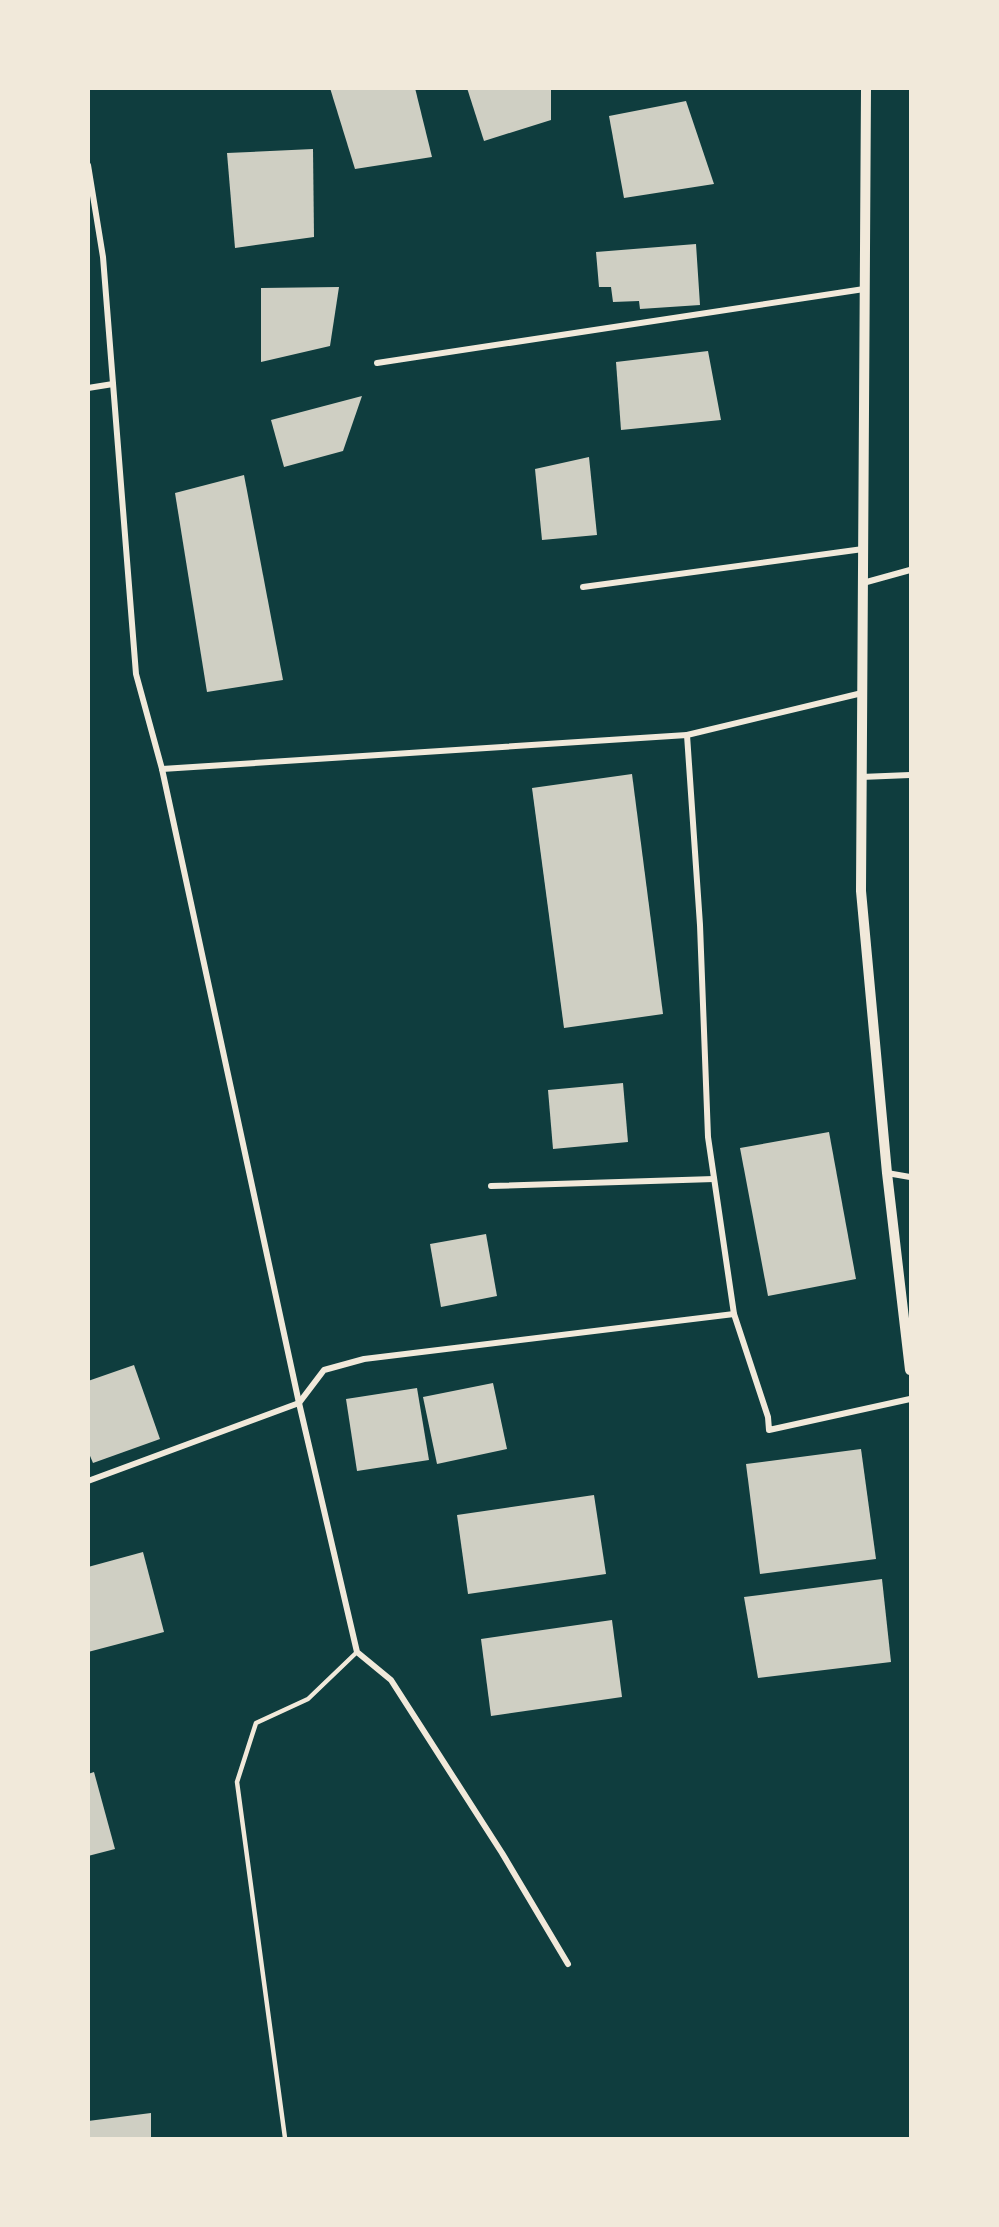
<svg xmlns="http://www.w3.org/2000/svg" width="999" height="2227" font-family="Roboto,sans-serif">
<rect width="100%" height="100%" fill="#0f3d3e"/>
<!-- building -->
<g fill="#cfcfc3">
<path d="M330,88H415L432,157L355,169Z"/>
<path d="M467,88H551V120L484,141Z"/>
<path d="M686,101L714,184L624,198L609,116Z"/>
<path d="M313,149L314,237L235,248L227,153Z"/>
<path d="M696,244L700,305L640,309L639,301L613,302L611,287H599L596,252Z"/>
<path d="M339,287L330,346L261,362V288Z"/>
<path d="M708,351L721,420L621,430L616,362Z"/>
<path d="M362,396L343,451L284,467L271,420Z"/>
<path d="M589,457L597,535L542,540L535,469Z"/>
<path d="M244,475L283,680L207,692L175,493Z"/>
<path d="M632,774L663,1014L564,1028L532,788Z"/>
<path d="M623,1083L628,1142L553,1149L548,1090Z"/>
<path d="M829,1132L856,1279L768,1296L740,1148Z"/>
<path d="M486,1234L497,1296L441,1307L430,1244Z"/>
<path d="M134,1365L160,1439L93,1463L88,1451V1381Z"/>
<path d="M493,1383L507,1449L437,1464L423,1397Z"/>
<path d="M417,1388L429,1460L357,1471L346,1399Z"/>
<path d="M861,1449L876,1559L760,1574L746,1464Z"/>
<path d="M594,1495L606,1574L468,1594L457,1515Z"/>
<path d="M143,1552L164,1632L88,1652V1567Z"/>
<path d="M882,1579L891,1662L758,1678L744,1597Z"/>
<path d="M612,1620L622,1697L491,1716L481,1639Z"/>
<path d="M94,1772L115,1849L88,1856V1774Z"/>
<path d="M151,2113V2138H88V2121Z"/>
</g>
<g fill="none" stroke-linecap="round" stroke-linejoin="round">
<!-- service -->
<path stroke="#f1e9da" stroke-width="4.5" d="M285,2138L237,1782L256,1723L308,1699L357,1652"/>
<!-- minor -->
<g stroke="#f1e9da" stroke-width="6">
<path d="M88,165L103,257L136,674L162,769L299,1403L357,1652L391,1680L502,1853L568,1964"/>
<path d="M377,363L864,289"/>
<path d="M88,388L113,384"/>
<path d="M863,583L910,570"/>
<path d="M583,587L863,549"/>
<path d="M862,693L687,735L700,925L708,1137L734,1314L768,1417L769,1430L910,1399"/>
<path d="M162,769L687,735"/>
<path d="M861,777L910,775"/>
<path d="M887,1173L910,1177"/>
<path d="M491,1186L714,1179"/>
<path d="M299,1403L324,1370L364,1359L734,1314"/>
<path d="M88,1481L299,1403"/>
</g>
<!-- tertiary -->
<path stroke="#f1e9da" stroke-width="10" d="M866,88L861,891L887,1173L910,1370"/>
</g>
<!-- border -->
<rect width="999" height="2227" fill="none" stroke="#f1e9da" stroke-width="180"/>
</svg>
